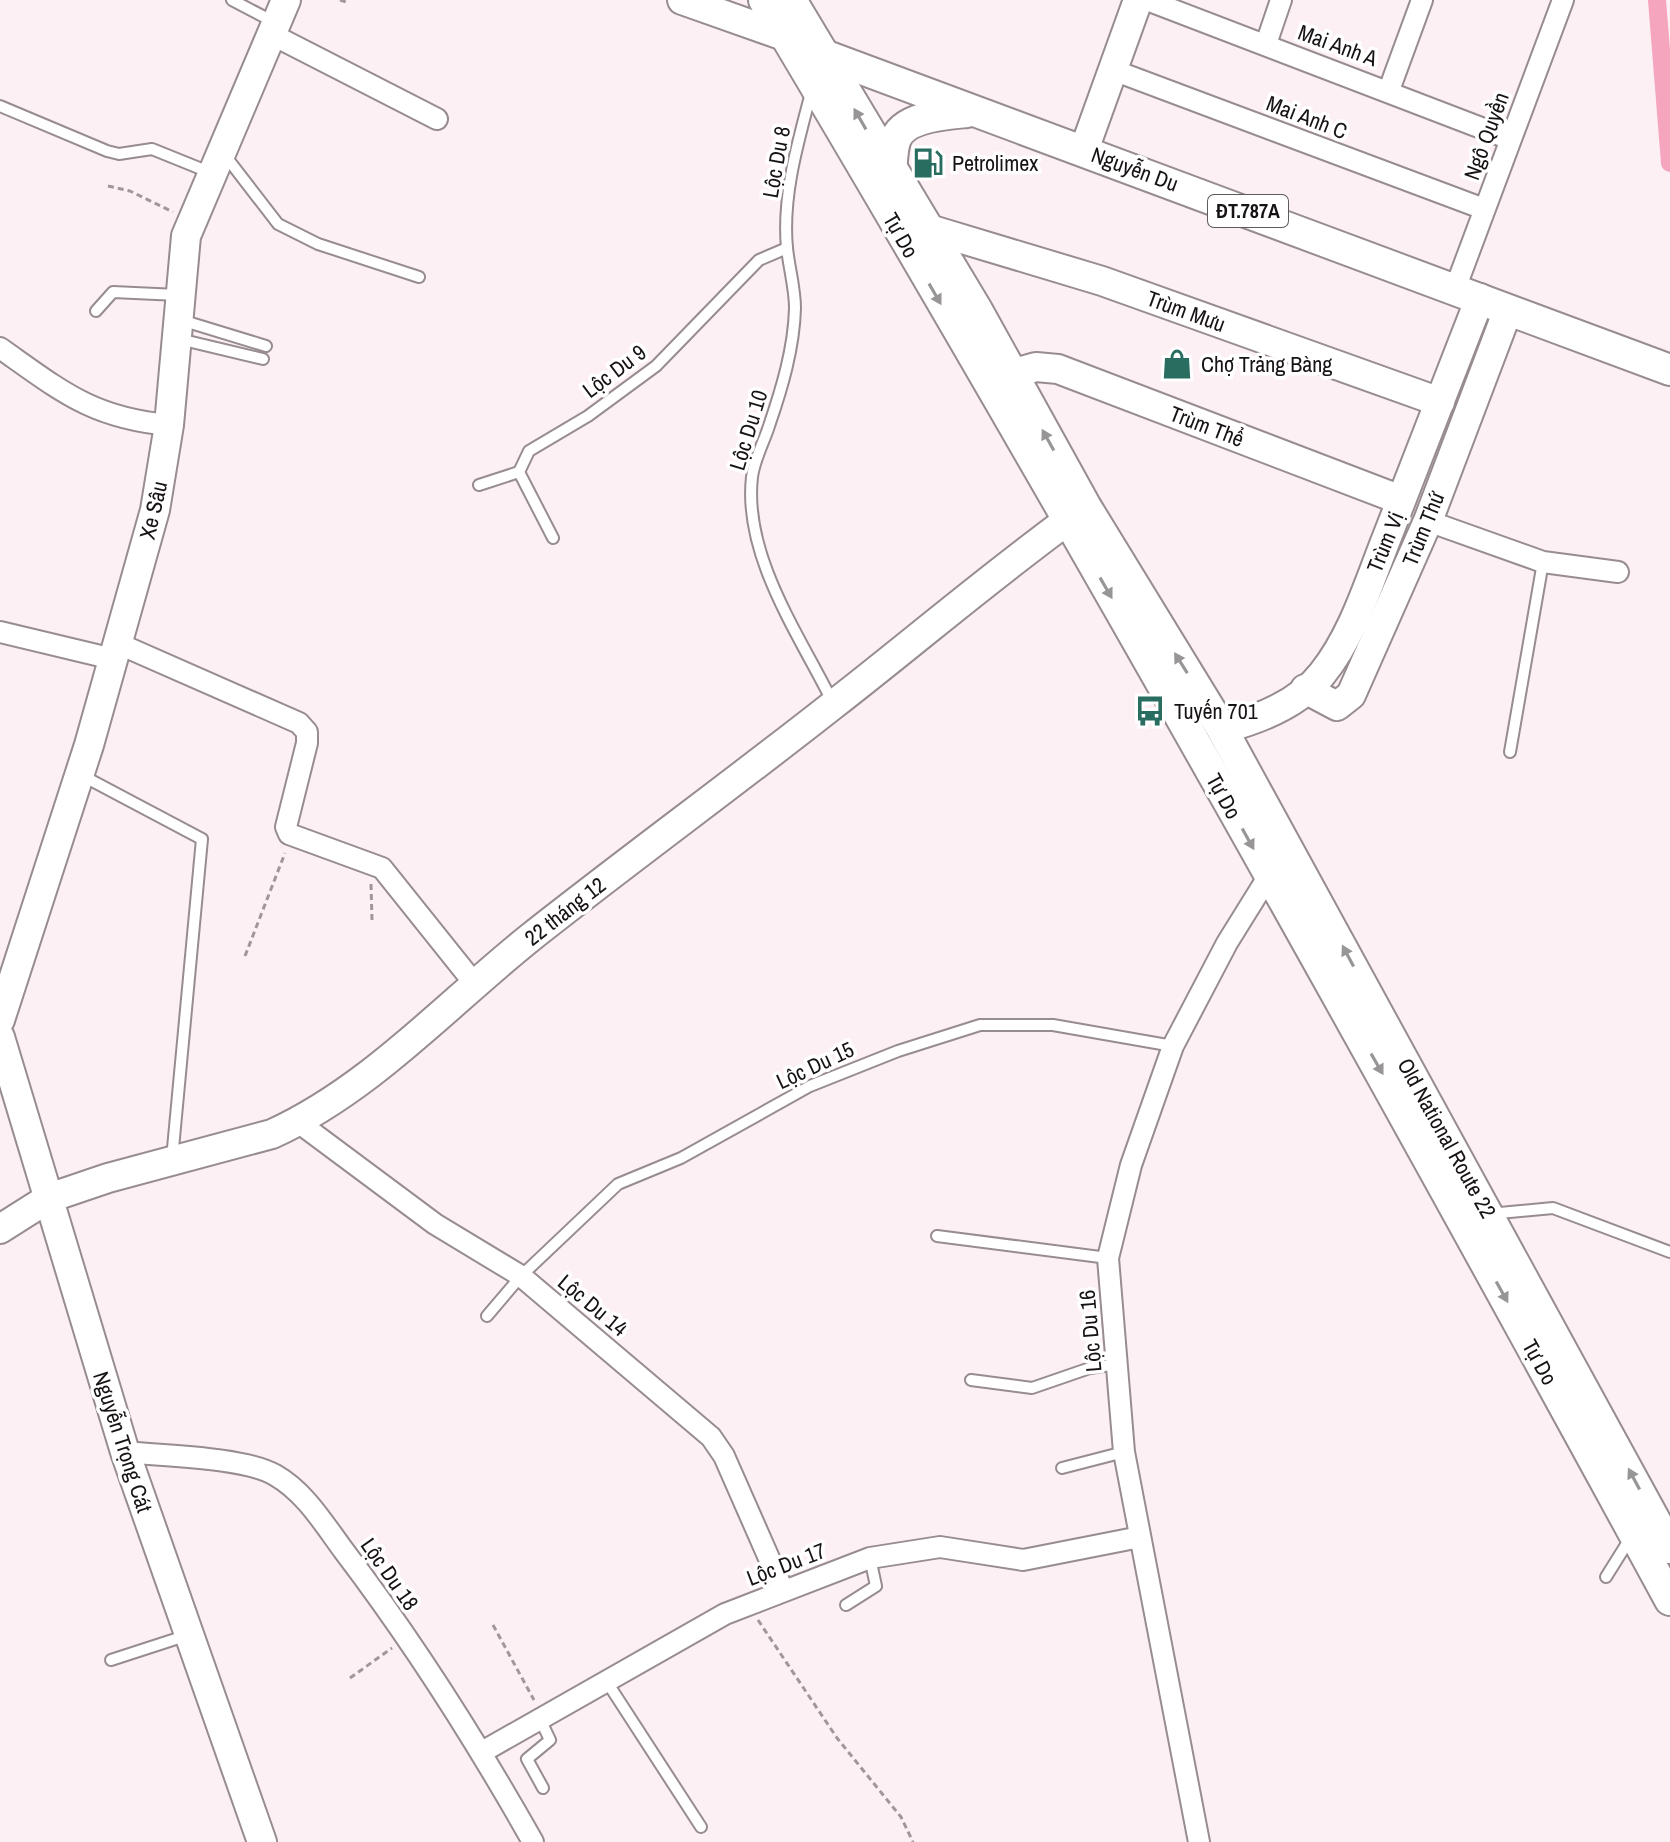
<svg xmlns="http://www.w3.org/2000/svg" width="1670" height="1842" font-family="'Archivo Narrow',sans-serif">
<rect width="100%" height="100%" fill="#fdf0f4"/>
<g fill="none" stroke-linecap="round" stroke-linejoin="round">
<!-- canal -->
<path stroke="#f6a5bf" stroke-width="18" d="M1657,0L1670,163"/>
<!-- lane casing -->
<g stroke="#978c8f" stroke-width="14">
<g id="lane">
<path d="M232,0L274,22"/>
<path d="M811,93C798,142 782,196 787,248C789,268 795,288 795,308C794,348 782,388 769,426C764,442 754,460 752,477C743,556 800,636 833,703"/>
<path d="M0,106L107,151L119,154L152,149L209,172"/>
<path d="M224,154L278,224L318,244L419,277"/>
<path d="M96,311L113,292L178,295"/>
<path d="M181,320L266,346"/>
<path d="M179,339L263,359"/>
<path d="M479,485L519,472"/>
<path d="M553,538L519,472L529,451L588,416L656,366L759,260L787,248"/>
<path d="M1510,752L1543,562"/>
<path d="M83,776L202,839L172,1159"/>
<path d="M1489,1214L1553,1208L1670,1252"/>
<path d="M937,1236L1108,1258"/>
<path d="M487,1316L521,1276L618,1184L681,1158L810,1086L898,1051L980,1025H1053L1173,1046"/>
<path d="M971,1380L1032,1388L1090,1368L1117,1364"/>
<path d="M1062,1468L1124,1452"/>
<path d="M1606,1577L1631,1537"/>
<path d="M846,1605L876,1586L870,1558"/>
<path d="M111,1660L188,1635"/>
<path d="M607,1682L701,1827"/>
<path d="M540,1719L550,1740L527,1759L543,1788"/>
</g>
</g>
<!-- street casing -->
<g stroke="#978c8f" stroke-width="24">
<g id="street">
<path d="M1147,0L1510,139"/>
<path d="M271,34L437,119"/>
<path d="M1266,44L1281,0"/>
<path d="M1113,70L1484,209"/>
<path d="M1389,90L1422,0"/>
<path d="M1455,289L1563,0"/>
<path d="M0,348C61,391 92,418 169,425"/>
<path d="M1428,521L1543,562L1618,572"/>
<path d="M0,632L113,659"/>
<path d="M117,643L299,723L307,732V743L286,827L289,834L382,868L474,983"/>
<path d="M298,1122L435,1224L521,1276L711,1437L724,1456L783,1590"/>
<path d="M125,1452C164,1456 244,1457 275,1475C305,1492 324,1524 344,1551C414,1643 476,1741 533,1842"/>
<path d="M482,1752L725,1614L870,1558L940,1547L1023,1560L1140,1537"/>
<path d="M1199,1842L1124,1452L1108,1258L1131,1165L1173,1046L1227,943L1268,877L1280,871"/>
</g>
</g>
<!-- secondary casing -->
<g stroke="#978c8f" stroke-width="32">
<g id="secondary">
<path d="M682,0L798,41"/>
<path d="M1084,150L1138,0"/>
<path d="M929,229L1102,281L1440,402"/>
<path d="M1011,374L1036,367L1058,369L1401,500"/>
<path d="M1305,689L1337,706L1351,695L1428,521L1508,310"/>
<path d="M1222,729C1257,720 1299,704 1322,674C1353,636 1369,582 1387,537C1418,457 1449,378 1480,298"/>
<path d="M0,1020L89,745L155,510L169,425L186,236L286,0"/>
<path d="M0,1037L125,1452L262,1842"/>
<path d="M0,1229L49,1198L108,1178L272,1134C371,1089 448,1003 531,937C631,858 734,783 833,705C918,639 999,569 1086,507"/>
</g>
</g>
<!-- primary casing -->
<g stroke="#978c8f" stroke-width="34">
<g id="primary">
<path d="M764,0C1078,526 1377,1062 1670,1600"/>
<path d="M791,0L977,310L1086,507L1222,729L1670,1548"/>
<path d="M824,55L1670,370"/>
<path d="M891,173C892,163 892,151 895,141C902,116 946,114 967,112"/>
</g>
</g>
<!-- path -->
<g stroke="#a1979a" stroke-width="3" stroke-dasharray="6 4" stroke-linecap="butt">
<path d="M340,0L346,2"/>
<path d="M108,186L130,191L173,212"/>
<path d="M371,884L372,920"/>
<path d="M245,956L285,853"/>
<path d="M758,1620L837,1738L901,1817L913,1842"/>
<path d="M493,1625L534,1700"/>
<path d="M350,1678L392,1648"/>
</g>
<!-- lane -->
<use href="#lane" stroke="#fff" stroke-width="10"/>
<!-- street -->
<use href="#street" stroke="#fff" stroke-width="20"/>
<!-- secondary -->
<use href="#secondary" stroke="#fff" stroke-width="28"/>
<!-- primary -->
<use href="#primary" stroke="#fff" stroke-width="30"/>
</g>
<!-- one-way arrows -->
<defs><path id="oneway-solid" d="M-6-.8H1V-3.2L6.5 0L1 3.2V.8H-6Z" transform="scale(2)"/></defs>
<g fill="#979595">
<use href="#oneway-solid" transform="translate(860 119) rotate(-120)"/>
<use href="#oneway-solid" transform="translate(935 294) rotate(60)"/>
<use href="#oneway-solid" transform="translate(1048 440) rotate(-119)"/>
<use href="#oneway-solid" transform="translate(1106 588) rotate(60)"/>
<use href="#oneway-solid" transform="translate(1181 663) rotate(-122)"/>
<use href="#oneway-solid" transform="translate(1248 839) rotate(61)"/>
<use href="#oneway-solid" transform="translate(1348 956) rotate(-118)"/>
<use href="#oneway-solid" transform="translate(1377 1064) rotate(60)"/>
<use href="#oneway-solid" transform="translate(1502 1292) rotate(61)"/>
<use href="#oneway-solid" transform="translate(1634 1479) rotate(-118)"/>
</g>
<!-- icons -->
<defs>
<g id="fuel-bare" transform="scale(2.4)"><path d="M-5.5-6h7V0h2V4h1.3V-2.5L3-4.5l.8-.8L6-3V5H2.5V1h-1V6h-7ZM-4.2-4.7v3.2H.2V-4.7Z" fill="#286d60" stroke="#fff" stroke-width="2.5" paint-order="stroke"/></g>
<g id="shop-bare" transform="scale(2.4)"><path d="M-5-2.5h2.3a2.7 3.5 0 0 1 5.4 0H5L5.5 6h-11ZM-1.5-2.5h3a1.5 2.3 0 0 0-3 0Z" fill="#286d60" stroke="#fff" stroke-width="2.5" paint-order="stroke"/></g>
<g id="bus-bare" transform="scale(2.4)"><path d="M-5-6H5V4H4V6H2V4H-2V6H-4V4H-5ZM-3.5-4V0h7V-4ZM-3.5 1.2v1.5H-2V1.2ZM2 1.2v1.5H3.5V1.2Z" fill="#286d60" stroke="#fff" stroke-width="2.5" paint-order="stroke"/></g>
</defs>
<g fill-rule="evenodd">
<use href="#fuel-bare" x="928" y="163"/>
<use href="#shop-bare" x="1177" y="364"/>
<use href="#bus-bare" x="1150" y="711"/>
</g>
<g text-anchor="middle" stroke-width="7" stroke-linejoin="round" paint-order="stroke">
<!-- shield labels -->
<rect fill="#fff" stroke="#5d5a5a" stroke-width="2" x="1208" y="195" width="80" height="32" rx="6"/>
<g font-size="20" font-weight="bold" fill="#171314">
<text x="1248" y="218">ĐT.787A</text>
</g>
<!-- street labels -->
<g font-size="22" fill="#171314" stroke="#fff">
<text transform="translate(1338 45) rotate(20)" y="8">Mai Anh A</text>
<text transform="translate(1307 117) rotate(21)" y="8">Mai Anh C</text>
<text transform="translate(1486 136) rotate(-70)" y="8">Ngô Quyền</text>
<text transform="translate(776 162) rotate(-80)" y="8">Lộc Du 8</text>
<text transform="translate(1135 169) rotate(20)" y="8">Nguyễn Du</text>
<text transform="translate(901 235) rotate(60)" y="8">Tự Do</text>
<text transform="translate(1186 311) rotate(20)" y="8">Trùm Mưu</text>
<text transform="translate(614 371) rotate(-37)" y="8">Lộc Du 9</text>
<text transform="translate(1207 426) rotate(21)" y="8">Trùm Thể</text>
<text transform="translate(748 430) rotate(-73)" y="8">Lộc Du 10</text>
<text transform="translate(153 510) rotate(-77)" y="8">Xe Sâu</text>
<text transform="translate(1423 529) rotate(-68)" y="8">Trùm Thứ</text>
<text transform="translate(1385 542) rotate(-68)" y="8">Trùm Vị</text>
<text transform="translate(1224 796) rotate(61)" y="8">Tự Do</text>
<text transform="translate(565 911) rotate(-38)" y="8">22 tháng 12</text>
<text transform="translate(815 1065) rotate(-25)" y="8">Lộc Du 15</text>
<text transform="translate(1447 1138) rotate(61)" y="8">Old National Route 22</text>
<text transform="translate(593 1305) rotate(40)" y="8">Lộc Du 14</text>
<text transform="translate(1090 1331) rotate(-95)" y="8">Lộc Du 16</text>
<text transform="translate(1540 1362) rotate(61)" y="8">Tự Do</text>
<text transform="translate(123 1442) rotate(72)" y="8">Nguyễn Trọng Cát</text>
<text transform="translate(786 1564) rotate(-21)" y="8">Lộc Du 17</text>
<text transform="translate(390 1574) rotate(55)" y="8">Lộc Du 18</text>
</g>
<!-- poi labels -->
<g font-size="22" fill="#171314" stroke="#fff" text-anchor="start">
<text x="952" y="171">Petrolimex</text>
<text x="1201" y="372">Chợ Trảng Bàng</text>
<text x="1174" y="719">Tuyến 701</text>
</g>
</g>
</svg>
